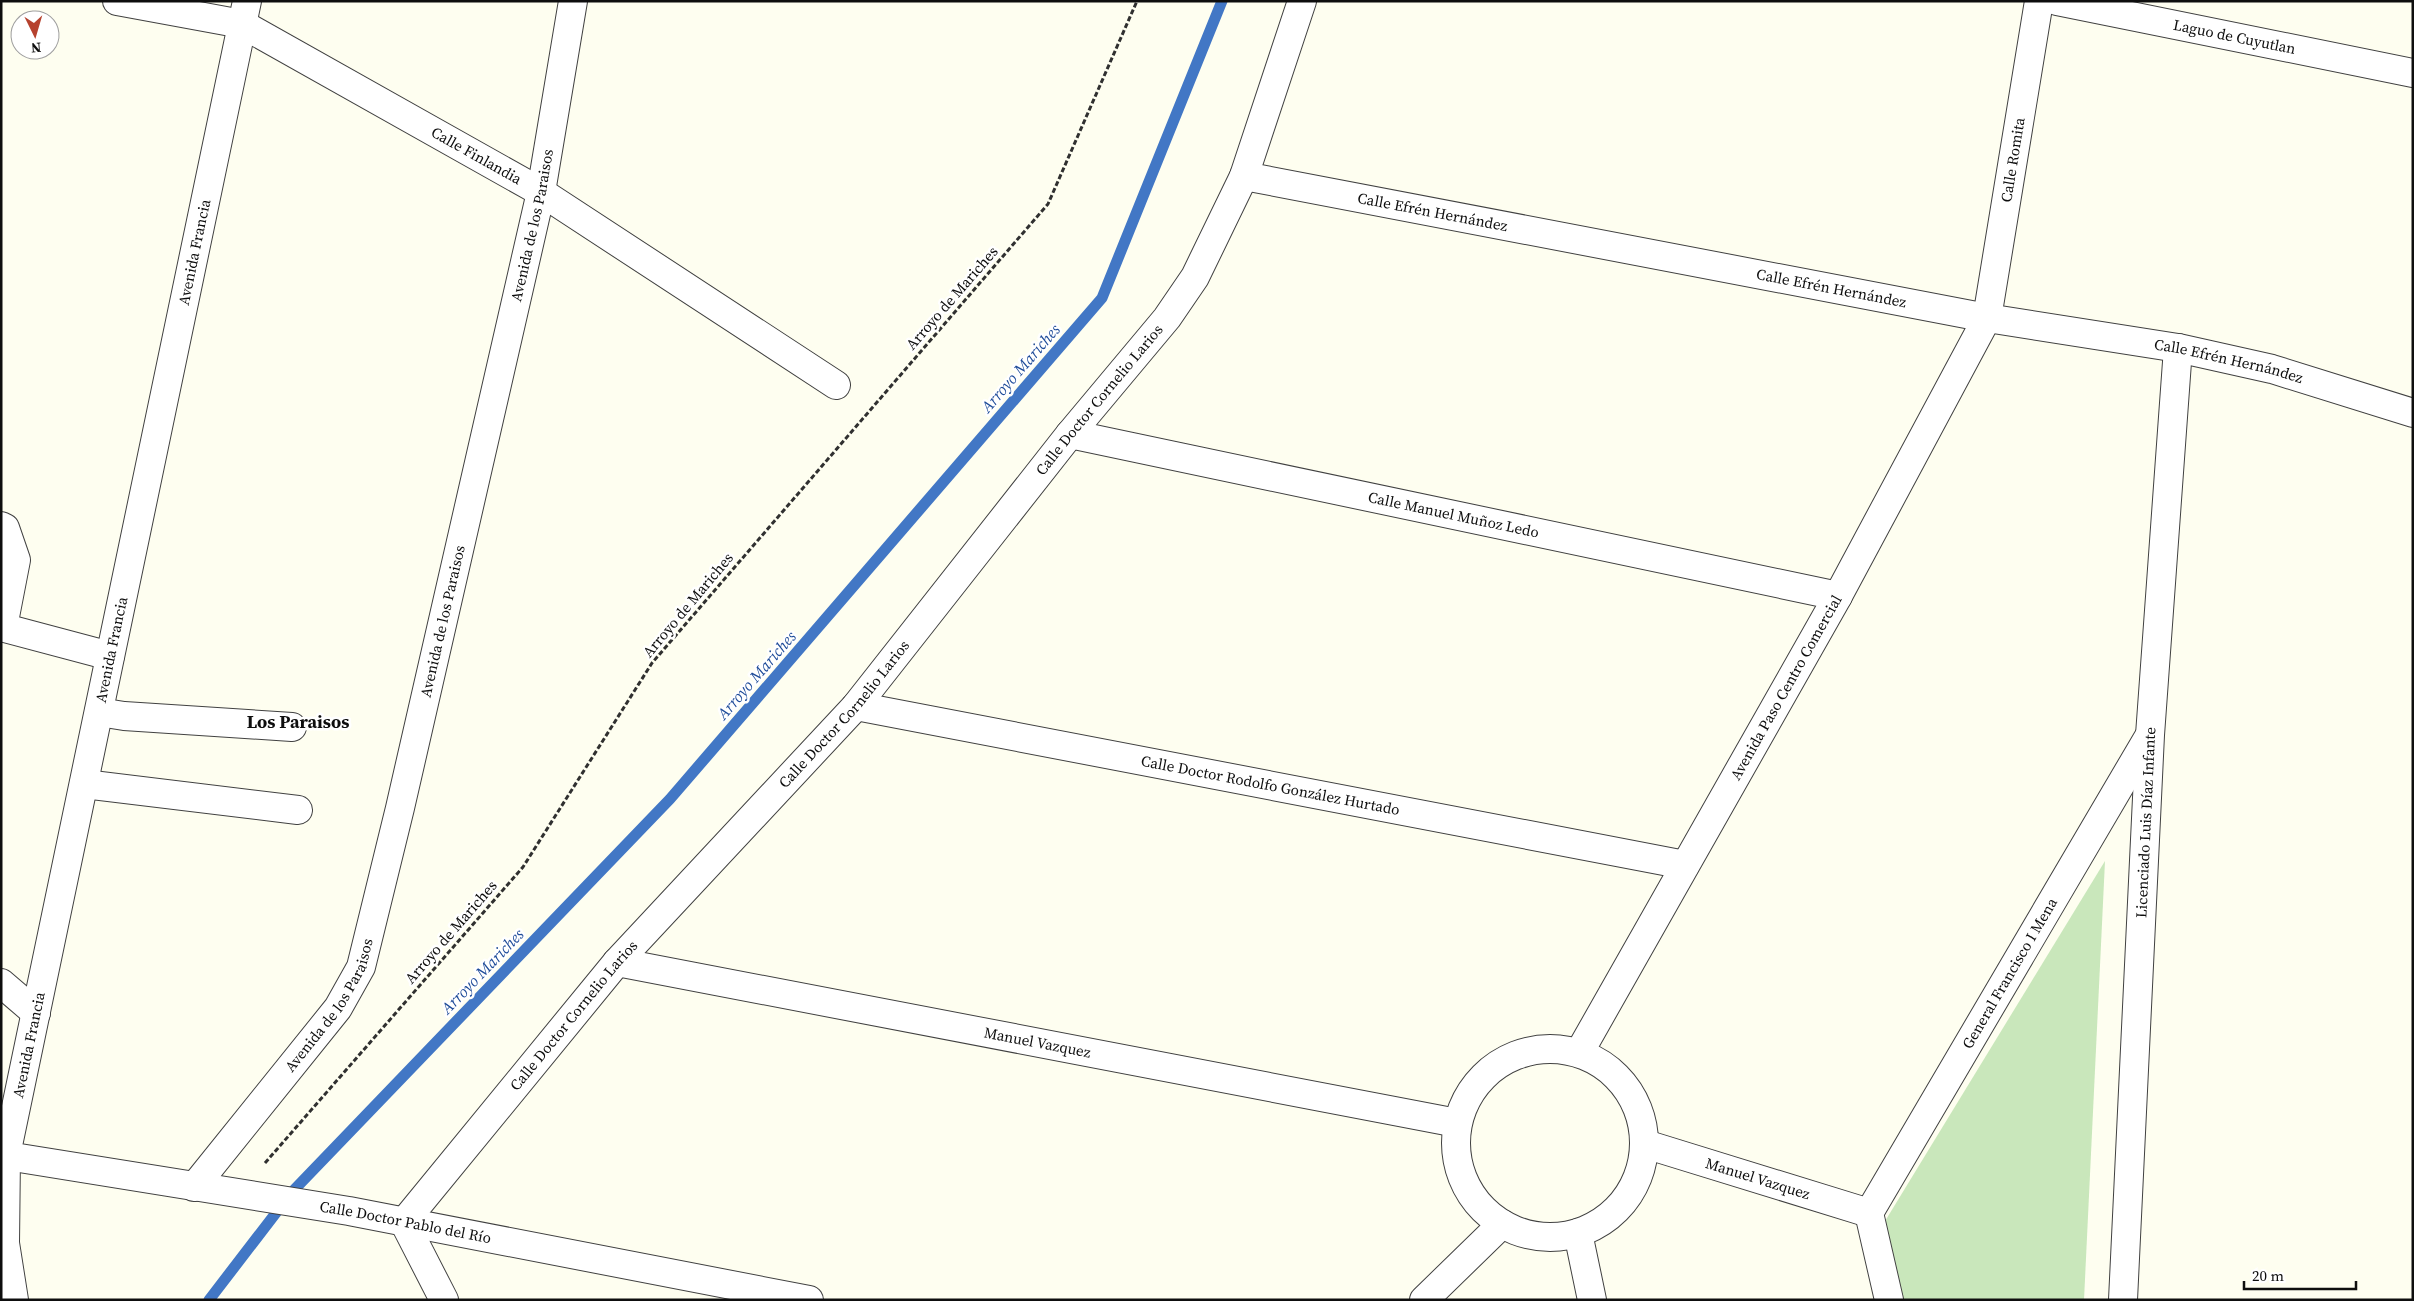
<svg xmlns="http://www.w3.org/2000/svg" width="2414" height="1301" font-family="'Source Serif 4',serif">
<rect width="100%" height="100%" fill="#fefef0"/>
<!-- green -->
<path fill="#c9e7bb" d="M2105,861L2084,1300H1881L1868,1249Z"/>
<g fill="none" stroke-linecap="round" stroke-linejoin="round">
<!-- stream -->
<path stroke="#4277c5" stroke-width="11" d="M209,1300L292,1192L670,799L1102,298L1222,1"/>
<!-- minor casing -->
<g stroke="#414141" stroke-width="30">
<g id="minor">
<path id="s1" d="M117,1L242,24L541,192L836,385"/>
<path id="s2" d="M2057,1L2413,73"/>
<path id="s3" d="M1244,176L1987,318L2178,348L2272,369L2413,413"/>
<path id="s4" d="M1070,434L1838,596"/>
<path d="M1,526L5,528L16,560L3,627"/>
<path d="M1,627L110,656"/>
<path id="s5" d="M856,706L1685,865"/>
<path d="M99,712L124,716L292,727"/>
<path d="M84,784L298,810"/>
<path id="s6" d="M617,962L1457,1123"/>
<path d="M1,983L36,1013"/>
<circle cx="1550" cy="1143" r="94"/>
<path id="s7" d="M1579,1053L1838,596L1987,318L2039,1"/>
<path id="s8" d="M1645,1144L1869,1213"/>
<path id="s9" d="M1,1155L349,1211L809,1300"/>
<path id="s10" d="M194,1187L338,1008L361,967L400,808L541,192L573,1"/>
<path id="s11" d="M1869,1213L2148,738"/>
<path d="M1869,1213L1889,1300"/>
<path d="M1578,1233L1592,1300"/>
<path id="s12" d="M14,1300L5,1243L6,1155L247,1"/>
<path id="s13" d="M444,1300L404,1222L617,962L856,706L1070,434L1167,318L1195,277L1244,176L1302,1"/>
<path d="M1424,1300L1502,1224"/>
<path id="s14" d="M2123,1300L2150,735L2178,348"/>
</g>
</g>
<!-- path -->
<path stroke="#303030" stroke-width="3" stroke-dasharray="5 2.5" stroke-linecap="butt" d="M265,1163L523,867L652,663L1048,204L1137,1"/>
<!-- minor -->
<use href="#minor" stroke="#fff" stroke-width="28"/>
</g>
<g text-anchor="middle" stroke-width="5" stroke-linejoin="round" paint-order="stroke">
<!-- street labels -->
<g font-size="15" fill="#0e0e0e" stroke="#fff">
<text dy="5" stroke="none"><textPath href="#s2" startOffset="181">Laguo de Cuyutlan</textPath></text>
<text dy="5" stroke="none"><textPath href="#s1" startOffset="396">Calle Finlandia</textPath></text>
<text dy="5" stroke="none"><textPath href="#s7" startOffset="1001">Calle Romita</textPath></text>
<text dy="5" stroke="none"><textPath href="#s3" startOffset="192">Calle Efrén Hernández</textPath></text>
<text dy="5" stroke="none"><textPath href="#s10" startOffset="1038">Avenida de los Paraisos</textPath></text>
<text dy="5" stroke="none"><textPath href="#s12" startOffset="1068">Avenida Francia</textPath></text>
<text dy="5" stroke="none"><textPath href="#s3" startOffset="598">Calle Efrén Hernández</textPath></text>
<text transform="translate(952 298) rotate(-49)" y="5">Arroyo de Mariches</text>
<text dy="5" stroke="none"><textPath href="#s3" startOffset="1002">Calle Efrén Hernández</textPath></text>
<text dy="5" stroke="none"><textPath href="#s13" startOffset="1165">Calle Doctor Cornelio Larios</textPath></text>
<text dy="5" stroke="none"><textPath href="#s4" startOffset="392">Calle Manuel Muñoz Ledo</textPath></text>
<text transform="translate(688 605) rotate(-50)" y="5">Arroyo de Mariches</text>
<text dy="5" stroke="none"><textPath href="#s10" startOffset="632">Avenida de los Paraisos</textPath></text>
<text dy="5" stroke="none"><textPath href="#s12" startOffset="662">Avenida Francia</textPath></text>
<text dy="5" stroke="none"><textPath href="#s7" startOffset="420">Avenida Paso Centro Comercial</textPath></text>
<text dy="5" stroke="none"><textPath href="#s13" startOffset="760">Calle Doctor Cornelio Larios</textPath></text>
<text dy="5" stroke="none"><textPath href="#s5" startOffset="422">Calle Doctor Rodolfo González Hurtado</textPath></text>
<text dy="5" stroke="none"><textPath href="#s14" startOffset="478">Licenciado Luis Díaz Infante</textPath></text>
<text transform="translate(451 932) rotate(-49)" y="5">Arroyo de Mariches</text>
<text dy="5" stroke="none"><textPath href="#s11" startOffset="278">General Francisco I Mena</textPath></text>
<text dy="5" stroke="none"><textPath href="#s10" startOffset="228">Avenida de los Paraisos</textPath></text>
<text dy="5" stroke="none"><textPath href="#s13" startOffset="355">Calle Doctor Cornelio Larios</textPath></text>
<text dy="5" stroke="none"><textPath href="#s6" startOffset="428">Manuel Vazquez</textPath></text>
<text dy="5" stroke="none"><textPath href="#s12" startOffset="258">Avenida Francia</textPath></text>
<text dy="5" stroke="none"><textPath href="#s8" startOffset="118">Manuel Vazquez</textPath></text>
<text dy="5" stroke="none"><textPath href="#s9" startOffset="410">Calle Doctor Pablo del Río</textPath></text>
</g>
<!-- water labels -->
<g font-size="16" font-style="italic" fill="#1e4b99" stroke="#fff">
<text transform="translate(1020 368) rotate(-49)" y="6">Arroyo Mariches</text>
<text transform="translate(756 675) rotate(-49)" y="6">Arroyo Mariches</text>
<text transform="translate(482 971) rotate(-46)" y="6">Arroyo Mariches</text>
</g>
<!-- quarter labels -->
<g font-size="18" font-weight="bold" fill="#0e0e0e" stroke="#fff">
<text x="298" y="728">Los Paraisos</text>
</g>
</g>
<!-- border -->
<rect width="2414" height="1301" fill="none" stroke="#0e0e0e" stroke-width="5"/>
<!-- north arrow -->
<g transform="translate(35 35) rotate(175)"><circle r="24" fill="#ffffff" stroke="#9f9f9f"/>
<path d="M0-4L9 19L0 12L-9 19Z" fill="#b6422e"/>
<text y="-8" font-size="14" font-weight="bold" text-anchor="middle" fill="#0e0e0e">N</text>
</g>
<!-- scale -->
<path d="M2244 1281v8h112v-8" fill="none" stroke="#0e0e0e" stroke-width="2.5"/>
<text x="2252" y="1281" font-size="15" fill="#0e0e0e" stroke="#ffffff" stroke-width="4" paint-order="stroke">20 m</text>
</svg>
